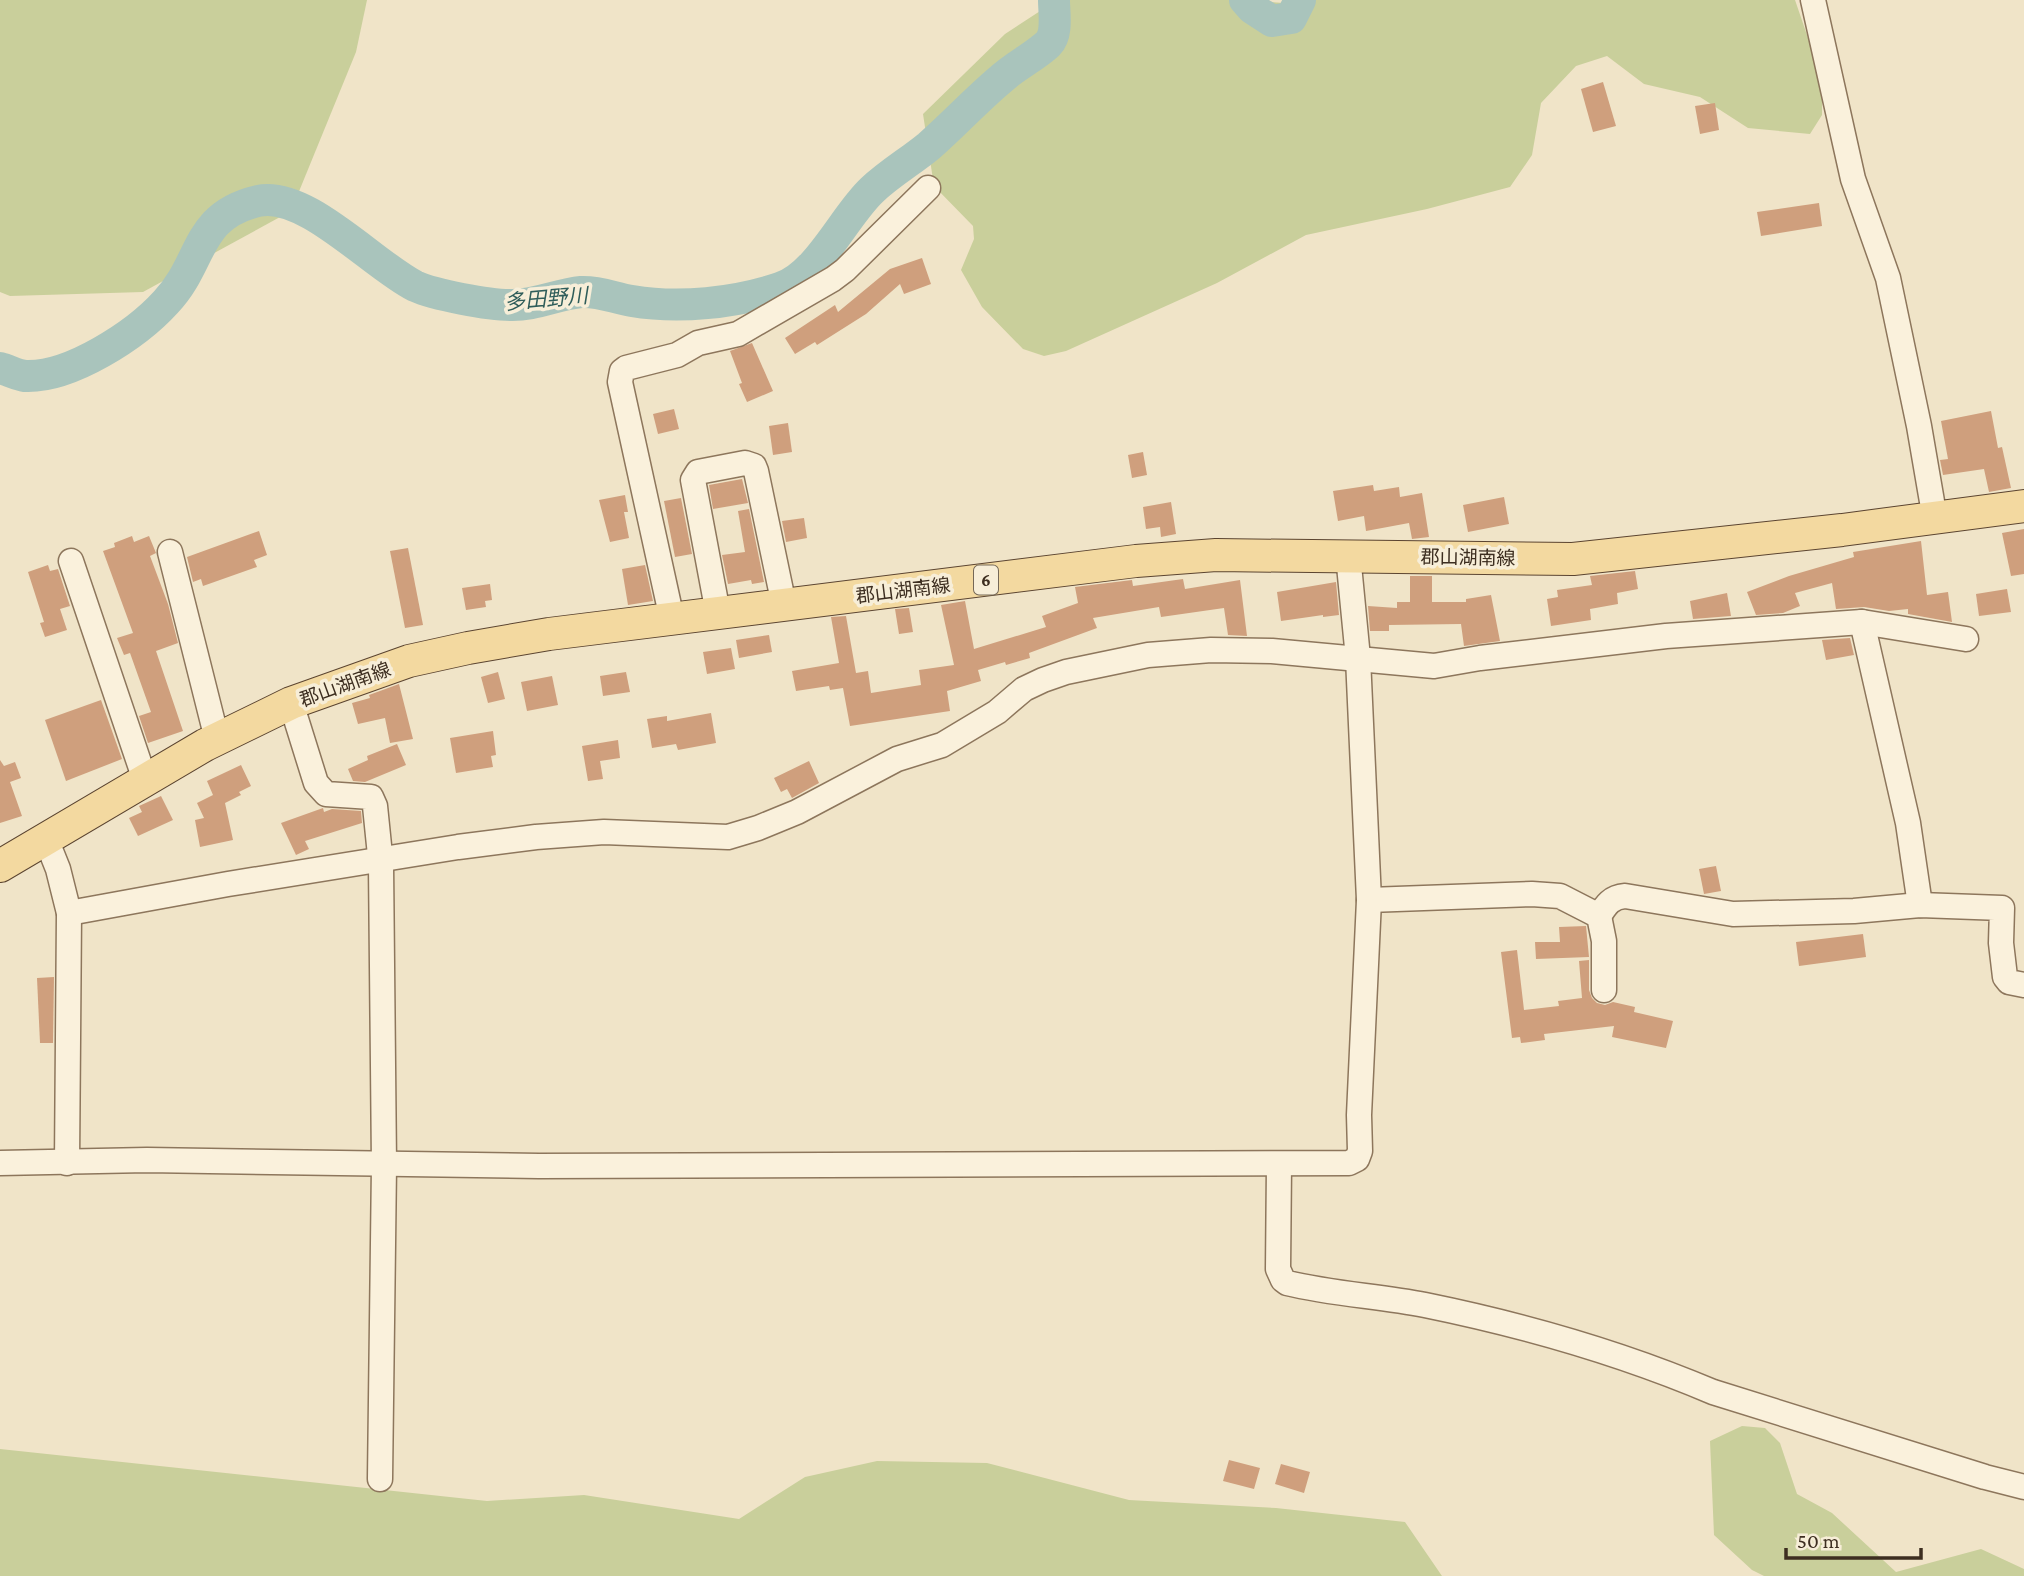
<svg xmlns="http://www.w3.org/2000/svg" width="2024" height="1576" font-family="'Crimson Pro','Noto Sans JP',serif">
<rect width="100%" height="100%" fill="#f0e4c8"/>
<!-- green -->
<g fill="#c9cf9b">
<path d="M0,0H367L356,52L291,211L143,292L10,296L0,292Z"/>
<path d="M1057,0H1245L1309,5L1316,0H1795L1822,79V115L1810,134L1748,128L1700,97L1644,84L1607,56L1576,66L1541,103L1532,155L1510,187L1427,209L1306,235L1217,283L1066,351L1044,356L1023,349L982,307L961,270L974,239L973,226L934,186L923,114L1005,34Z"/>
<path d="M1742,1426L1765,1428L1780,1443L1797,1494L1832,1513L1896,1572L1981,1549L2024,1569V1576H1764L1752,1570L1714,1535L1710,1441Z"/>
<path d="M0,1449L487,1501L584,1495L739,1519L805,1477L877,1461L987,1463L1129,1500L1276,1508L1405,1522L1442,1576H0Z"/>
</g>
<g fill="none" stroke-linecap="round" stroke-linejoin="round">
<!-- river -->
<g stroke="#a9c4bc" stroke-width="32">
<path d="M1245,0L1252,8L1272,21L1291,18L1300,0"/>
<path d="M0,368C8,370 17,375 25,376C70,378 136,335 166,302C204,262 194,216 258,201C305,190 373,265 415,286C435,295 488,305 510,305C534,306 558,294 581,292C599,291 614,298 632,301C679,309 735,303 780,288C818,276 844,216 872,190C890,173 911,161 929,146C954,124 976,100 1001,79C1015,66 1034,57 1048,44C1058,34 1054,13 1054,0"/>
</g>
</g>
<!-- building -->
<g fill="#cf9f7d">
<path d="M1603,82L1616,126L1593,132L1581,89Z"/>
<path d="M1715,103L1719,130L1700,134L1695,106Z"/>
<path d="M1819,203L1822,226L1761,236L1757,212Z"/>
<path d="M922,258L931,284L904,294L900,284L866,314L817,345L815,342L795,354L785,338L835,305L838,312L890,269Z"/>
<path d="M752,343L773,391L747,402L739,384L742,383L730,351Z"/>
<path d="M674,409L679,429L658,434L653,414Z"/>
<path d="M1991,411L1998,448L2002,447L2011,488L1989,492L1984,469L1943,475L1940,460L1948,459L1941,421Z"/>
<path d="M788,423L792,452L773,455L769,426Z"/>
<path d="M1143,452L1147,475L1132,478L1128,455Z"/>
<path d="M742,479L748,503L713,509L709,485Z"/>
<path d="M1373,485L1374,491L1399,487L1400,497L1422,493L1429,537L1412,539L1409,523L1366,531L1364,516L1338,521L1333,491Z"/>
<path d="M625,495L628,512H624L629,538L610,542L599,500Z"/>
<path d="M1504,497L1509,524L1468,532L1463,505Z"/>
<path d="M681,498L692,554L675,557L664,501Z"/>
<path d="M1171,502L1176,534L1161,537L1160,527L1146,529L1143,507Z"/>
<path d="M749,509L764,582L752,584L751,580L728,584L722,555L745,552L738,511Z"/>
<path d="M804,518L807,538L786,542L782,521Z"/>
<path d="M2024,529V574L2011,576L2002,533Z"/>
<path d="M259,531L267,555L254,560L257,567L203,586L201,579L193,582L187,557Z"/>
<path d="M132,536L134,542L149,536L156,553L150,556L168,604L178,643L156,651L183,731L148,743L139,716L151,712L130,653L124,655L117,638L133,633L103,551L115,547L114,543Z"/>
<path d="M1921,541L1927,595L1948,592L1952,622L1908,614V609L1889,611L1864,607L1836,609L1832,583L1795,593L1800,606L1783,613L1756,615L1747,592L1789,576L1854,557L1853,552Z"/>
<path d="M408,548L423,625L405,628L390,551Z"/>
<path d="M48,565L50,571L58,569L70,606L60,609L67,630L45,637L40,623L44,622L28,572Z"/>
<path d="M645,565L653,601L628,605L622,569Z"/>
<path d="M1635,571L1638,589L1617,593L1618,604L1590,609L1591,620L1551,626L1547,599L1558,597L1557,590L1592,585L1590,576Z"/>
<path d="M1410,576H1432V602H1466V599L1491,595L1500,641L1464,646L1461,624L1389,625V631H1370L1368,606L1397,608V602H1410Z"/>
<path d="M1183,579L1185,589L1240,580L1247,636L1228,635L1224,608L1161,617L1159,607L1093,618L1097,628L1029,653L1030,658L1006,665L1005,662L978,670L981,681L947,691L950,711L850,726L843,688L830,690L829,686L796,691L792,671L839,663L831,617L846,616L856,673L868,671L871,693L921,685L919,670L954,665L941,605L965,601L974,649L1046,627L1042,616L1078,603L1075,587L1132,580L1133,586Z"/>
<path d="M1336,582L1339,615L1323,617V615L1281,621L1277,592Z"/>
<path d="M490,584L492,600L485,601L486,607L466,610L462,588Z"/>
<path d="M2007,589L2011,612L1979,616L1976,594Z"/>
<path d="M1727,593L1731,616L1693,619L1690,601Z"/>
<path d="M909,608L913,632L899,634L895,609Z"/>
<path d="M769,635L772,652L739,658L736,640Z"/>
<path d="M1850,638L1854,655L1826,660L1822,640Z"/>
<path d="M731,648L735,669L707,674L703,652Z"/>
<path d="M498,672L505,699L488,703L481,677Z"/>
<path d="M626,672L630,692L603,696L600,676Z"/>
<path d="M552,676L558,705L527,711L521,682Z"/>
<path d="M399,684L413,739L390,743L385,718L358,724L352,703L370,698L369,695Z"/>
<path d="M101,700L122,759L66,781L45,720Z"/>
<path d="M711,713L716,743L678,750L676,744L652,748L647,719L667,716V721Z"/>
<path d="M493,731L496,755L491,756L493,767L456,773L450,738Z"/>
<path d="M618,740L620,758L600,761L603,779L588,781L582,746Z"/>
<path d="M397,744L406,765L365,782L353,781L348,769L368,760L367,756Z"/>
<path d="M0,760L4,766L15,762L21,778L10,782L22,816L0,823Z"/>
<path d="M809,761L819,783L792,798L787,789L781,792L774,778Z"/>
<path d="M241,765L251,786L239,792L241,795L225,803L233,840L200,847L195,820L204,818L197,803L213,795L207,781Z"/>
<path d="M161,796L173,820L138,836L129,818L142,812L139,806Z"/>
<path d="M323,808L324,812L332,809L361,811L362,823L305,841L309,849L296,855L281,823Z"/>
<path d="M1716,866L1721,891L1704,894L1699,869Z"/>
<path d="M1586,926L1589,957L1536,959L1535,942H1560L1559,927Z"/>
<path d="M1863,934L1866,957L1799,966L1796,942Z"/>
<path d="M1517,950L1524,1010L1559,1006L1558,1001L1582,998L1579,961L1589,960V990L1592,998L1597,1003L1605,1005L1613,1002L1635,1007L1634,1012L1673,1021L1666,1048L1612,1037L1614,1026L1544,1034L1545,1040L1521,1043L1520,1037L1512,1038L1501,952Z"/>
<path d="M54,977L53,1043H40L37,978Z"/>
<path d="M1229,1460L1260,1468L1254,1489L1223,1481Z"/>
<path d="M1281,1464L1310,1472L1304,1493L1275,1484Z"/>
</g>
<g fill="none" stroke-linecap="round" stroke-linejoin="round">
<!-- minor casing -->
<g stroke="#8d765c" stroke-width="27">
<g id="minor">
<path d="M1813,0L1853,179L1888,278L1919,426L1935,519"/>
<path d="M170,552L217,739"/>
<path d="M71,561L145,780"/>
<path d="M718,613L693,480L698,472L745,463L754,466L756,471L784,605"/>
<path d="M672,619L620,382L622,371L626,368L677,355L698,343L738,334L833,279L845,270L928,188"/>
<path d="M1862,622L1908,823L1920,905"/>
<path d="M291,703L316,783L326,794L371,797L375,806L381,865L384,1165L380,1479"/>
<path d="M46,839L58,869L69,913L67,1163"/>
<path d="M1369,900L1532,894L1560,896L1599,916L1604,941V990"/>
<path d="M69,913L228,884L458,847L536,837L604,832L728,837L758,828L797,812L897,759L942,745L997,712L1024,689L1043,680L1066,672L1148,655L1211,650L1272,651L1434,666L1480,658L1666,636L1862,622L1966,639"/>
<path d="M1599,916C1606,905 1611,897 1625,896L1733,914L1854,911L1920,905L2002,908L2001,943L2005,977L2009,982L2024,985"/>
<path d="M0,1163L147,1160L539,1166L1349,1163L1357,1159L1360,1151L1359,1115L1369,900L1358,658L1348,555"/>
<path d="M1279,1165L1278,1269L1283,1280L1287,1283C1332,1294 1379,1296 1425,1305C1523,1325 1621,1353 1713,1392L1985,1477L2024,1487"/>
</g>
</g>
<!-- major casing -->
<g stroke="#5b4430" stroke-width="34">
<path id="major" d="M0,866L205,745L291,703L409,661L468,648L549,634L1136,561L1216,555L1573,559L1842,530L2024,506"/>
</g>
<!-- minor -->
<use href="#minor" stroke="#faf1dc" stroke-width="24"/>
<!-- major -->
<use href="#major" stroke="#f3d9a0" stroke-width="32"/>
</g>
<g text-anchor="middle" stroke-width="7" stroke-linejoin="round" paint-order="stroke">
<!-- shield labels -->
<rect fill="#f7eed8" stroke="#756857" stroke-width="2" x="974" y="565.5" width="24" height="29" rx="5"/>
<g font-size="18" font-weight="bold" fill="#3d2e20">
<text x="986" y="586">6</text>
</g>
<!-- street labels -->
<g font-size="19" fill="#3d2e20" stroke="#f7eed8">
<text transform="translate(1468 557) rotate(1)" y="7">郡山湖南線</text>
<text transform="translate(903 590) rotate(-7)" y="7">郡山湖南線</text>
<text transform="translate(345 684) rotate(-20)" y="7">郡山湖南線</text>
</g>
<!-- water labels -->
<g font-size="21" font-style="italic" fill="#2f5d5a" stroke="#f7eed8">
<text transform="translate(546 299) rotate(-5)" y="7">多田野川</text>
</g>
</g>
<!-- scale -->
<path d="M1786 1548v10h135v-10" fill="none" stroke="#3d2e20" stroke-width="3.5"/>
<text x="1797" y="1548" font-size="21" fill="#3d2e20" stroke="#f7eed8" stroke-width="5" paint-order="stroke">50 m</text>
</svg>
